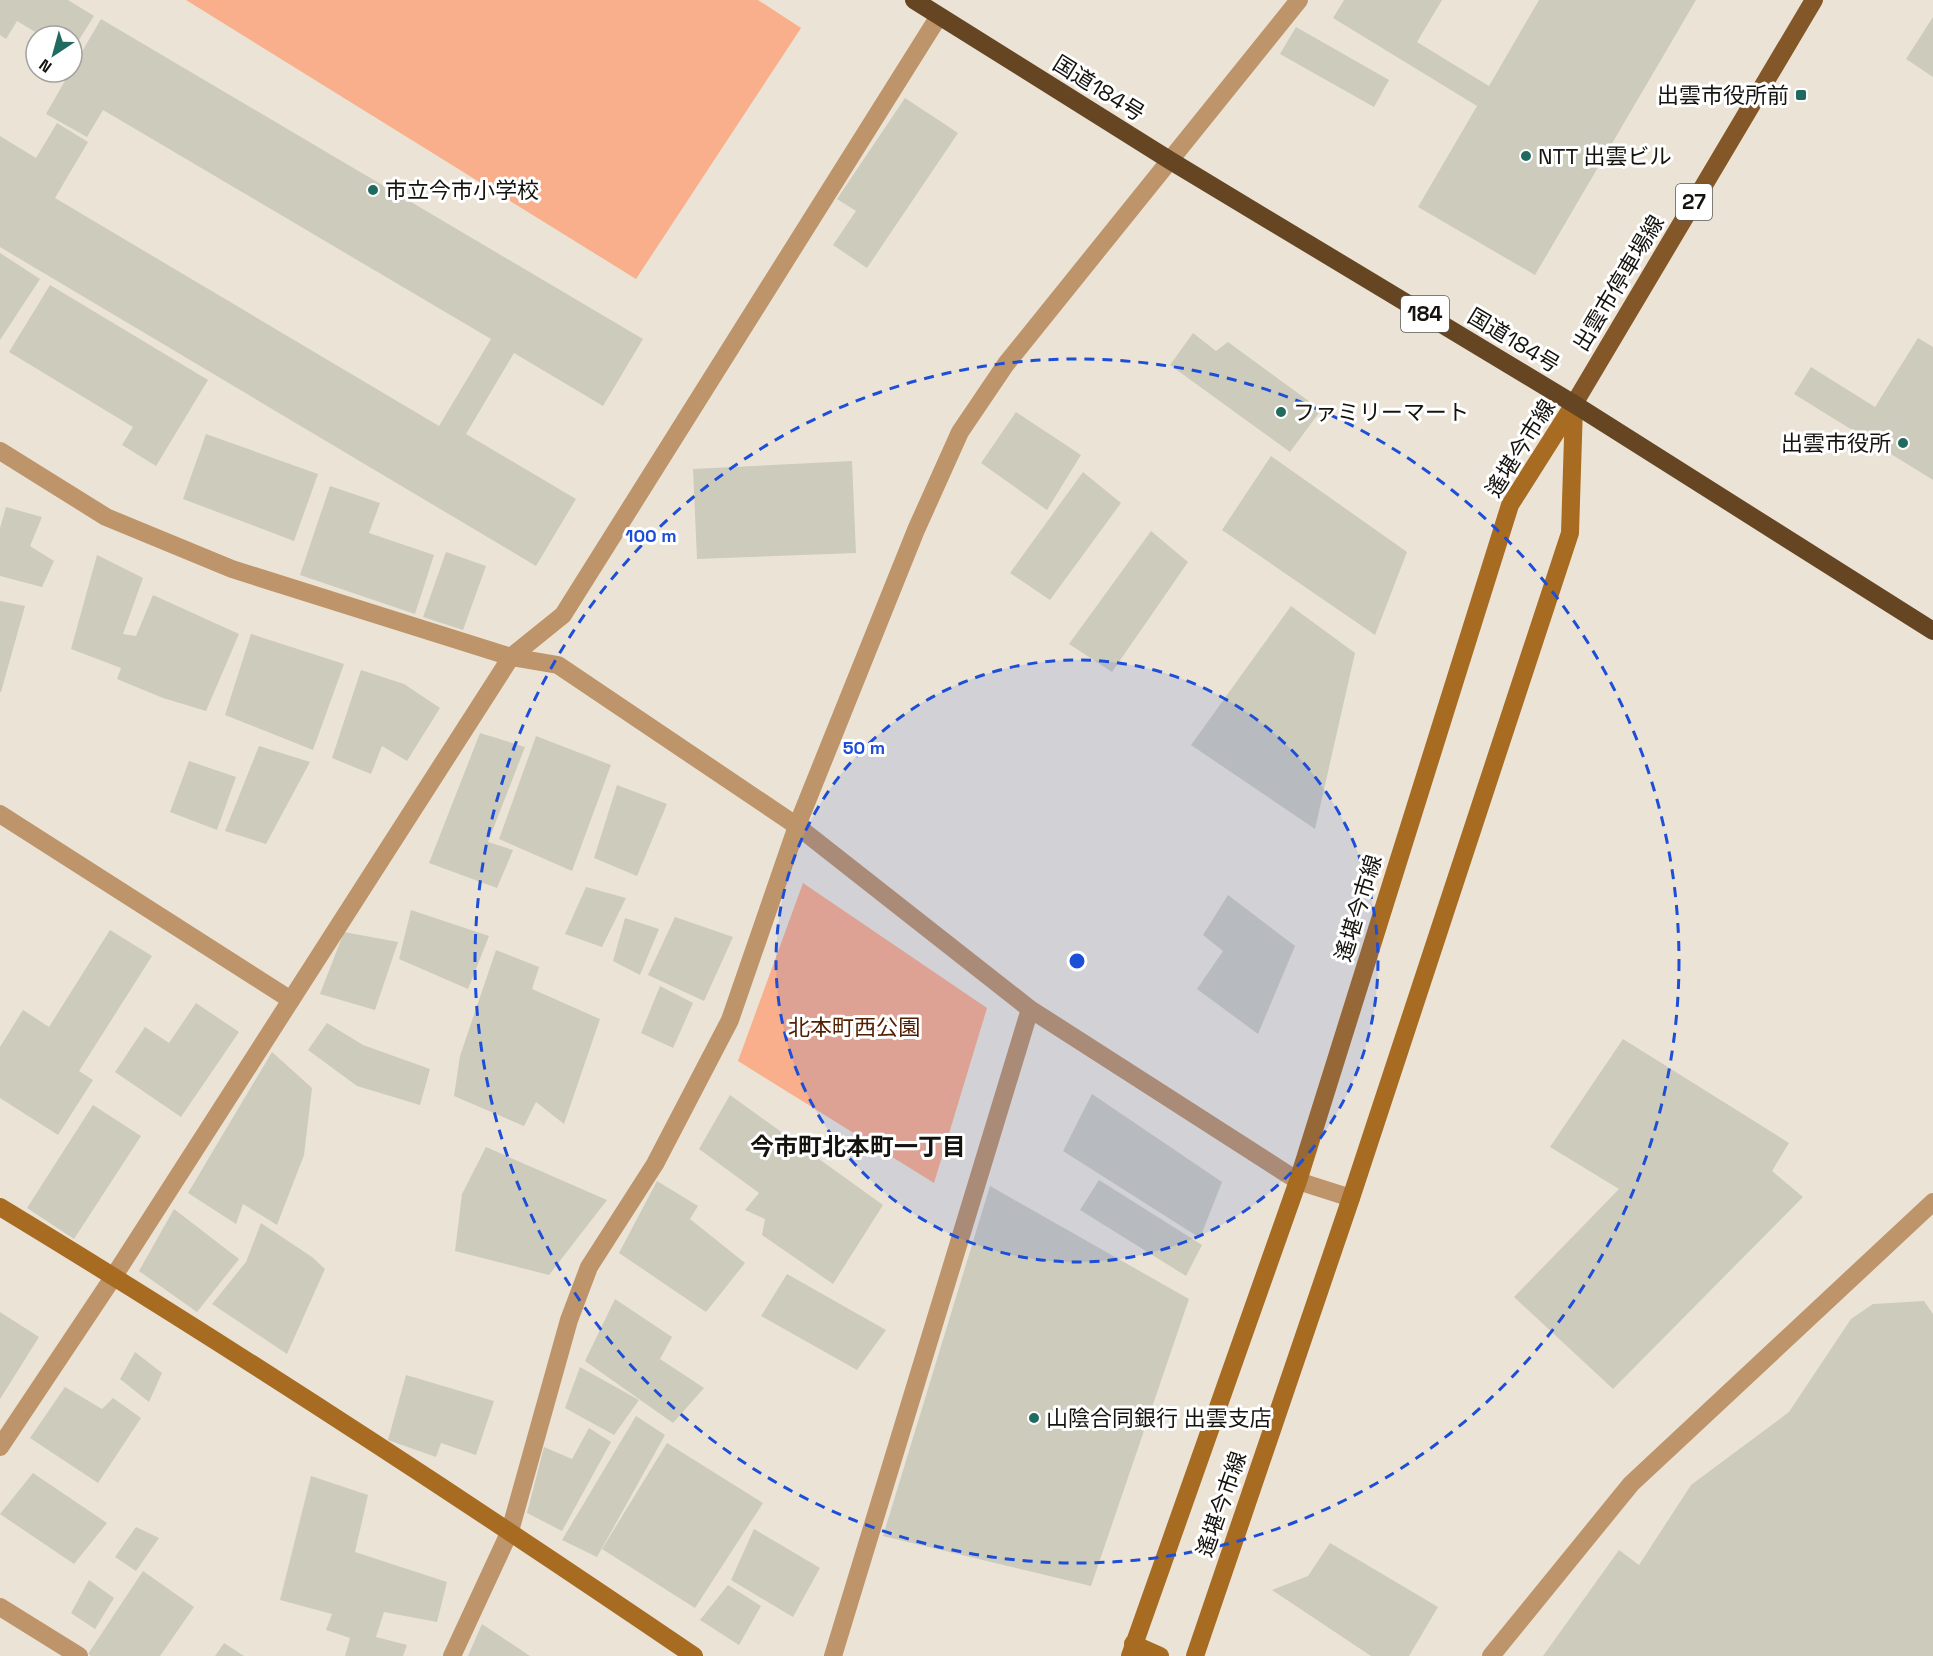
<svg xmlns="http://www.w3.org/2000/svg" width="1933" height="1656" font-family="'Space Grotesk','Noto Sans JP',sans-serif">
<rect width="100%" height="100%" fill="#ebe4d6"/>
<!-- green -->
<g fill="#f9af8b">
<path d="M186,0H758L801,28L636,279Z"/>
<path d="M803,883L987,1008L934,1183L738,1061Z"/>
</g>
<!-- building -->
<g fill="#cccbbc">
<path d="M0,0H68L94,16L72,51V36H42L17,21L6,39L0,35Z"/>
<path d="M1344,0H1442L1417,42L1489,86L1539,0H1696L1535,275L1418,207L1477,106L1333,18Z"/>
<path d="M1933,17V77L1906,59Z"/>
<path d="M101,19L643,339L603,406L514,353L466,434L576,499L536,566L0,247V136L36,158L57,123L88,142L55,198L439,426L491,339L103,110L87,137L46,114L70,72H72V69Z"/>
<path d="M1296,27L1389,80L1374,107L1280,54Z"/>
<path d="M905,98L958,133L867,268L833,245L856,211L837,199Z"/>
<path d="M0,253L40,279L0,340Z"/>
<path d="M50,285L208,380L156,466L122,445L133,427L9,352Z"/>
<path d="M1193,333L1216,351L1228,342L1321,410L1290,452L1170,365Z"/>
<path d="M1918,338L1933,347V480L1794,394L1811,367L1875,407Z"/>
<path d="M1016,412L1081,455L1047,510L981,463Z"/>
<path d="M206,434L318,474L294,541L183,499Z"/>
<path d="M1271,456L1407,552L1375,635L1222,530Z"/>
<path d="M852,461L856,553L697,559L693,469Z"/>
<path d="M1083,472L1121,503L1050,600L1010,573Z"/>
<path d="M330,486L380,503L369,533L434,555L415,614L300,575Z"/>
<path d="M6,507L42,517L30,546L54,561L42,587L0,576V528Z"/>
<path d="M1151,531L1188,562L1112,672L1069,644Z"/>
<path d="M446,552L486,566L463,630L423,617Z"/>
<path d="M97,555L143,578L123,634L136,636L153,595L239,634L206,711L163,698L117,679L121,668L71,649Z"/>
<path d="M0,601L25,606L1,692H0Z"/>
<path d="M1291,606L1355,653L1315,829L1191,745Z"/>
<path d="M251,634L344,664L313,750L225,715Z"/>
<path d="M361,670L404,684L440,708L407,761L382,746L371,774L332,758Z"/>
<path d="M480,733L525,747L488,842L513,850L497,888L429,863Z"/>
<path d="M536,736L611,765L572,871L499,839Z"/>
<path d="M259,746L310,762L266,844L225,831Z"/>
<path d="M189,761L236,777L217,830L170,812Z"/>
<path d="M617,785L667,804L637,876L594,858Z"/>
<path d="M586,887L626,898L602,947L565,934Z"/>
<path d="M1228,895L1295,946L1258,1034L1197,989L1223,951L1203,935Z"/>
<path d="M411,910L489,936L468,989L399,959Z"/>
<path d="M675,917L733,937L704,1001L648,975Z"/>
<path d="M625,918L659,929L640,975L613,961Z"/>
<path d="M110,930L152,956L79,1071L93,1080L58,1135L0,1098V1047L23,1010L49,1027Z"/>
<path d="M344,932L398,942L375,1010L320,994Z"/>
<path d="M496,950L539,967L532,989L600,1019L564,1124L536,1102L524,1126L454,1096L460,1056Z"/>
<path d="M660,986L693,1003L673,1048L641,1033Z"/>
<path d="M196,1003L239,1032L181,1117L115,1072L145,1027L169,1043Z"/>
<path d="M327,1023L363,1045L430,1069L420,1105L357,1086L308,1050Z"/>
<path d="M1623,1039L1789,1143L1772,1171L1803,1197L1613,1389L1514,1297L1619,1189L1550,1147Z"/>
<path d="M272,1052L312,1088L304,1155L277,1225L243,1204L236,1224L188,1193Z"/>
<path d="M1092,1094L1222,1182L1200,1238L1063,1151Z"/>
<path d="M730,1095L883,1205L833,1284L762,1235L765,1219L745,1210L759,1193L699,1149Z"/>
<path d="M93,1105L141,1136L74,1239L27,1208Z"/>
<path d="M486,1147L607,1200L549,1275L455,1251L462,1194Z"/>
<path d="M1099,1180L1202,1245L1186,1276L1080,1210Z"/>
<path d="M657,1181L698,1206L690,1219L745,1263L706,1312L619,1253Z"/>
<path d="M990,1186L1189,1299L1091,1586L883,1536Z"/>
<path d="M174,1209L239,1259L197,1312L139,1271Z"/>
<path d="M261,1223L312,1257L325,1269L287,1354L212,1304L246,1262Z"/>
<path d="M787,1274L886,1330L857,1370L761,1316Z"/>
<path d="M615,1299L672,1337L660,1359L704,1388L673,1423L585,1361Z"/>
<path d="M1924,1301L1933,1314V1656H1543L1619,1550L1639,1565L1691,1485L1789,1412L1851,1319L1873,1304Z"/>
<path d="M0,1312L39,1337L0,1399Z"/>
<path d="M135,1352L162,1373L149,1402L120,1379Z"/>
<path d="M580,1367L639,1400L614,1435L565,1408Z"/>
<path d="M406,1375L494,1401L476,1455L441,1443L436,1457L388,1440Z"/>
<path d="M65,1387L102,1409L113,1398L141,1418L98,1483L30,1438Z"/>
<path d="M636,1416L665,1435L597,1557L562,1540Z"/>
<path d="M589,1428L611,1442L562,1531L527,1513L544,1447L572,1459Z"/>
<path d="M667,1443L763,1503L695,1608L602,1549Z"/>
<path d="M33,1473L107,1523L74,1564L0,1514Z"/>
<path d="M311,1476L368,1495L355,1552L447,1582L437,1622L384,1612L376,1637L407,1645L403,1656H345L350,1638L326,1630L332,1614L280,1600Z"/>
<path d="M136,1527L159,1538L136,1571L115,1557Z"/>
<path d="M754,1529L820,1568L793,1617L731,1580Z"/>
<path d="M1330,1543L1438,1607L1409,1656H1371L1272,1590L1308,1576Z"/>
<path d="M143,1571L194,1607L160,1656H91L88,1654Z"/>
<path d="M89,1580L114,1598L95,1629L71,1613Z"/>
<path d="M728,1585L761,1606L739,1645L700,1620Z"/>
<path d="M482,1624L530,1656H468Z"/>
<path d="M224,1643L244,1656H215Z"/>
</g>
<g fill="none" stroke-linecap="round" stroke-linejoin="round">
<!-- street -->
<g stroke="#be946a" stroke-width="18">
<path d="M0,451L106,517L232,569L511,657L558,665L797,826L1030,1009L1298,1181L1351,1198"/>
<path d="M0,814L291,1000"/>
<path d="M0,1447L114,1276L511,657L563,615L939,16"/>
<path d="M0,1607L79,1656"/>
<path d="M452,1656L510,1531L569,1320L589,1267L655,1164L730,1020L797,826L916,530L960,432L1006,364L1299,0"/>
<path d="M833,1656L1030,1009"/>
<path d="M1491,1656L1631,1484L1933,1202"/>
</g>
<!-- secondary -->
<g stroke="#a76b21" stroke-width="18">
<path d="M0,1207C236,1350 466,1501 694,1656"/>
<path d="M1133,1644L1160,1656"/>
<path d="M1130,1656L1298,1181L1510,505L1574,404"/>
<path d="M1195,1656L1351,1198L1570,533L1574,406"/>
</g>
<!-- primary -->
<path stroke="#835727" stroke-width="18" d="M1574,404L1814,0"/>
<!-- highway -->
<path stroke="#664522" stroke-width="18" d="M914,0L1171,161L1574,404L1933,631"/>
</g>
<!-- distance rings -->
<circle cx="1077" cy="961" r="301" fill="#1d4ed8" fill-opacity=".12"/>
<g fill="none" stroke="#1d4ed8" stroke-width="3" stroke-dasharray="10 8">
<circle cx="1077" cy="961" r="301"/>
<circle cx="1077" cy="961" r="602"/>
</g>
<!-- markers -->
<g fill="#216a60" stroke="#fff" stroke-width="2">
<rect x="1795" y="89" width="12" height="12" rx="3"/>
<circle cx="1526" cy="156" r="6"/>
<circle cx="373" cy="190" r="6"/>
<circle cx="1281" cy="412" r="6"/>
<circle cx="1903" cy="443" r="6"/>
<circle cx="1034" cy="1418" r="6"/>
</g>
<g text-anchor="middle" stroke-width="6" stroke-linejoin="round" paint-order="stroke">
<!-- shield labels -->
<g fill="#fff" stroke="#5b5a56" stroke-width="1.5">
<rect x="1676" y="184" width="36" height="36" rx="4.5"/>
<rect x="1401" y="296" width="48" height="36" rx="4.5"/>
</g>
<g font-size="21" font-weight="bold" fill="#15130e">
<text x="1694" y="209">27</text>
<text x="1425" y="321">184</text>
</g>
<!-- street labels -->
<g font-size="22" fill="#15130e" stroke="#fff">
<text transform="translate(1099 88) rotate(32)" y="8">国道184号</text>
<text transform="translate(1618 283) rotate(-59)" y="8">出雲市停車場線</text>
<text transform="translate(1514 340) rotate(31)" y="8">国道184号</text>
<text transform="translate(1520 448) rotate(-58)" y="8">遙堪今市線</text>
<text transform="translate(1358 908) rotate(-73)" y="8">遙堪今市線</text>
<text transform="translate(1221 1504) rotate(-71)" y="8">遙堪今市線</text>
</g>
<!-- poi labels -->
<g font-size="22" fill="#15130e" stroke="#fff" text-anchor="start">
<text x="1789" y="103" text-anchor="end">出雲市役所前</text>
<text x="1538" y="164">NTT 出雲ビル</text>
<text x="385" y="198">市立今市小学校</text>
<text x="1293" y="420">ファミリーマート</text>
<text x="1891" y="451" text-anchor="end">出雲市役所</text>
<text x="1046" y="1426">山陰合同銀行 出雲支店</text>
</g>
<!-- park labels -->
<g font-size="22" fill="#522103" stroke="#fff">
<text x="854" y="1035">北本町西公園</text>
</g>
<!-- neighbourhood labels -->
<g font-size="24" font-weight="bold" fill="#15130e" stroke="#fff">
<text x="858" y="1155">今市町北本町一丁目</text>
</g>
</g>
<circle cx="1077" cy="961" r="9" fill="#1d4ed8" stroke="#fff" stroke-width="3"/>
<g font-size="18" text-anchor="middle" font-weight="bold" fill="#1d4ed8" stroke="#fff" stroke-width="6" stroke-linejoin="round" paint-order="stroke">
<text x="651" y="542">100 m</text>
<text x="864" y="754">50 m</text>
</g>
<!-- north arrow -->
<g transform="translate(54 54) rotate(216)"><circle r="28" fill="#ffffff" stroke="#a1a19f" stroke-width="1.5"/>
<path d="M0-4.5L10 22L0 15L-10 22Z" fill="#216a60"/>
<text y="-9" font-size="16" font-weight="bold" text-anchor="middle" fill="#15130e">N</text>
</g>
</svg>
